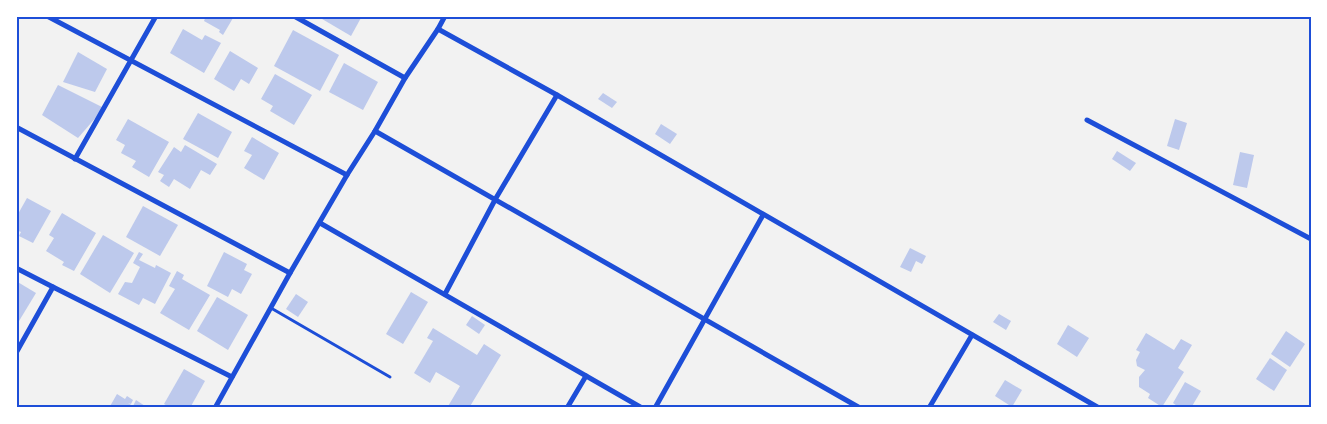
<svg xmlns="http://www.w3.org/2000/svg" width="1327" height="424" font-family="'Space Grotesk',sans-serif">
<rect width="100%" height="100%" fill="#f2f2f2"/>
<!-- building -->
<g fill="#bdc9ec">
<path d="M206,16H229L233,18L223,35L219,32L220,30L204,21Z"/>
<path d="M317,16H362L351,36Z"/>
<path d="M183,29L202,40L205,35L221,43L204,73L170,53Z"/>
<path d="M293,30L339,55L320,91L274,66Z"/>
<path d="M230,51L258,68L249,84L241,79L234,91L214,79Z"/>
<path d="M78,52L107,69L95,92L63,82Z"/>
<path d="M344,63L378,82L363,110L329,92Z"/>
<path d="M275,74L312,95L294,125L270,111L273,106L261,99Z"/>
<path d="M58,85L104,108L78,138L42,115Z"/>
<path d="M603,93L617,102L612,108L598,99Z"/>
<path d="M198,113L232,132L218,158L183,139Z"/>
<path d="M128,119L169,142L149,177L132,167L136,161L121,153L125,145L116,140Z"/>
<path d="M1175,119L1187,123L1179,150L1167,146Z"/>
<path d="M661,124L677,134L670,144L655,134Z"/>
<path d="M252,137L279,153L264,180L244,168L252,155L244,151Z"/>
<path d="M185,145L217,164L210,175L201,170L190,189L174,179L169,187L160,181L164,175L158,172L174,147L181,152Z"/>
<path d="M1117,151L1136,163L1130,171L1112,159Z"/>
<path d="M1240,152L1254,155L1247,188L1233,185Z"/>
<path d="M27,198L51,211L33,243L19,236L21,232L16,230V213L18,214Z"/>
<path d="M143,206L178,225L160,256L126,237Z"/>
<path d="M62,213L96,233L74,271L62,265L64,262L46,251L54,238L49,235Z"/>
<path d="M103,235L134,253L110,293L80,274Z"/>
<path d="M910,248L926,256L922,264L916,261L911,272L900,267Z"/>
<path d="M139,252L143,254L139,260L155,268L156,265L171,273L155,304L143,298L139,305L118,294L125,282L132,283L140,267L133,263Z"/>
<path d="M224,252L247,264L244,270L252,274L241,294L232,289L228,297L207,286Z"/>
<path d="M177,271L184,275L182,279L210,295L189,330L160,313L175,289L169,286Z"/>
<path d="M16,281L36,293L16,326Z"/>
<path d="M411,292L428,302L403,344L386,334Z"/>
<path d="M296,294L308,302L298,317L286,309Z"/>
<path d="M217,297L248,315L228,350L197,331Z"/>
<path d="M999,314L1011,321L1006,330L993,322Z"/>
<path d="M472,316L485,325L479,334L466,325Z"/>
<path d="M1068,325L1089,338L1077,357L1057,344Z"/>
<path d="M433,328L477,355L484,344L501,355L469,408H447L460,386L436,372L430,383L414,373L433,341L427,338Z"/>
<path d="M1286,331L1305,344L1290,367L1271,354Z"/>
<path d="M1146,333L1174,350L1181,339L1192,345L1178,368L1184,372L1162,407L1148,398L1150,394L1139,387V377L1145,370L1137,366L1136,360L1140,352L1136,350Z"/>
<path d="M1270,358L1287,370L1274,391L1256,379Z"/>
<path d="M184,369L205,381L190,408H171L164,404Z"/>
<path d="M1005,380L1022,390L1012,407L995,396Z"/>
<path d="M1185,382L1201,391L1191,408H1180L1173,403Z"/>
<path d="M117,394L125,399L127,396L133,400L131,404L128,403L133,406L136,400L148,408H109Z"/>
</g>
<g fill="none" stroke-linecap="round" stroke-linejoin="round">
<!-- service -->
<path stroke="#1d4ed8" stroke-width="3" d="M271,308L390,377"/>
<!-- minor -->
<g stroke="#1d4ed8" stroke-width="5">
<path d="M47,16L347,175"/>
<path d="M294,16L405,78"/>
<path d="M438,29L557,95L1099,408"/>
<path d="M1087,120L1311,239"/>
<path d="M16,127L290,273"/>
<path d="M375,131L860,408"/>
<path d="M75,159L156,16"/>
<path d="M320,223L642,408"/>
<path d="M16,268L53,287"/>
<path d="M445,294L496,198L557,95"/>
<path d="M16,353L53,287L232,377"/>
<path d="M215,408L290,273L347,175L375,131L405,78L438,29L445,16"/>
<path d="M567,408L586,376"/>
<path d="M655,408L763,215"/>
<path d="M929,408L972,335"/>
</g>
</g>
<!-- border -->
<rect width="1327" height="424" fill="none" stroke="#ffffff" stroke-width="35"/>
<rect x="18" y="18" width="1292" height="388" fill="none" stroke="#1d4ed8" stroke-width="2"/>
</svg>
